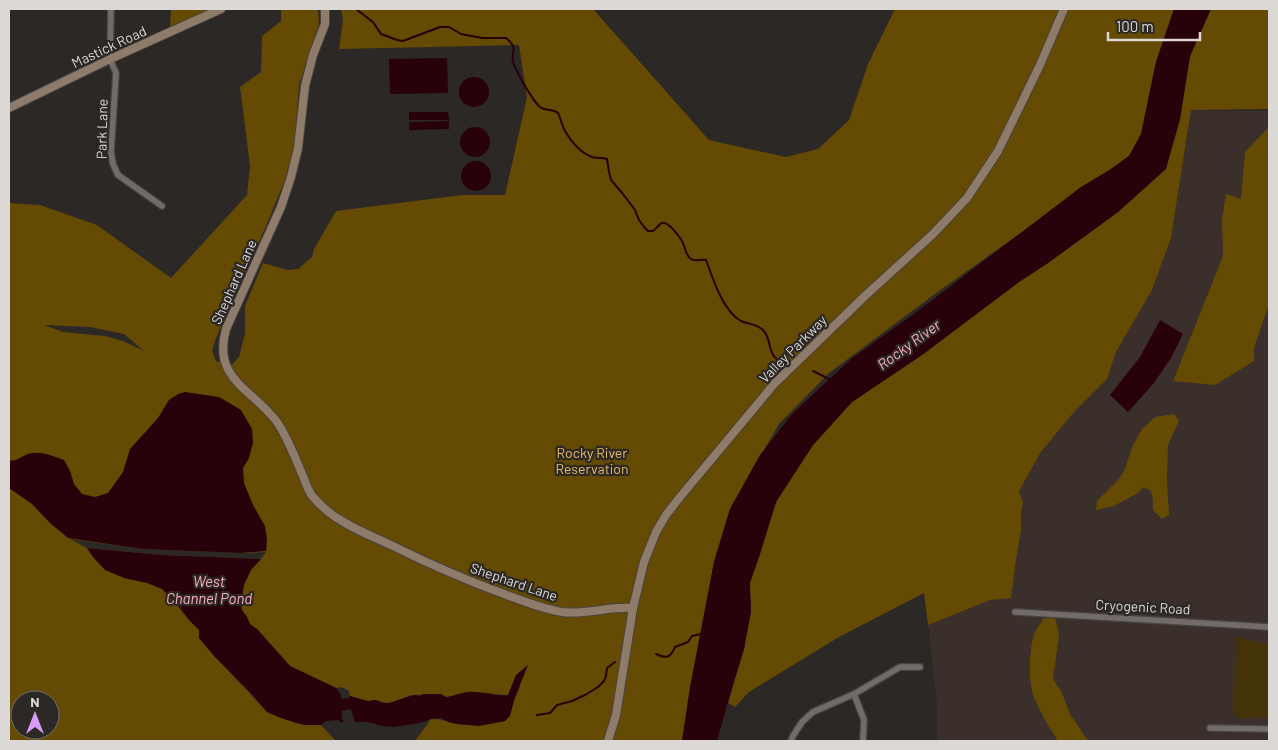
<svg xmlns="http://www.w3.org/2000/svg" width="1278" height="750" font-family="Barlow,sans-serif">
<rect width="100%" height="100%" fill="#2c2825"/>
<!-- built -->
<path fill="#3a2f2a" d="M1191,110L1269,111V741H937V705L925,593L1016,496L1041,452L1074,412L1107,379L1116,352L1152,290L1171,238Z"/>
<!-- green -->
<path fill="#443208" d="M1236,637L1267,644L1269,645V718H1237L1233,712Z"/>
<!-- forest -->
<g fill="#644a03" fill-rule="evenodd">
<path d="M171,9H211L170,27Z"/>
<path d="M281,9H318L319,24L299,85L295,140L285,180L266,226L216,338L212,351L216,361L232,365L239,357L245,334V306L263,263L288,270L298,269L312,257L314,249L336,211L462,195H505L527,97L519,45L339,49L343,20L341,9H593L709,140L786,157L818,149L849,120L868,64L895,9H1174L1156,62L1141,134L1129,156L939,291L829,373L779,424L730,509L714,562L682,741H415L431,719C441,718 447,723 458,724C474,726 489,724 505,721L520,687L513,683L509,695C494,695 481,691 467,692C460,692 455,696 448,697C437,698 425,694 414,695C405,696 397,702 388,703C384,703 381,701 377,701C373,700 373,701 369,701C363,701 356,698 350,696L349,691L342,687L336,688L332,686L290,666L257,629L199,631L224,666L267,712L295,723L305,725H321L336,741H9V203L40,205L97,225L171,278L247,195L250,166L240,87L261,72L262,36L281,21ZM44,325L90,327L124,334L144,351L125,342L105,336L63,332ZM70,539L142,549L241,553L266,552L261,559L161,555L87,548ZM20,700H50V730H20Z"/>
<path d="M1211,9H1269V109L1191,110L1171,238L1152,290L1116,352L1107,379L1074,412L1041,452L1019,491L1023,502L1021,512V530L1016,560L1011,598L990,600L928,625L924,593L839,637L749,692L735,707L728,703L744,649L751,611L749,583L759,557L776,502L813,445L852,402L922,355L1019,282L1048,263L1118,212L1165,169L1180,119L1190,56Z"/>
<path d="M1269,127V304L1254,348V361L1215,385L1173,381L1223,256L1222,220L1226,194L1241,199L1245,152Z"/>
<path d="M1174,414L1179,421L1168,445L1167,481L1169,515L1162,519L1153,510V500L1151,491L1144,487L1138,493L1114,506L1096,510L1097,501L1118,480L1124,471L1133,445L1142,429L1155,417Z"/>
<path d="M1055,617L1059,635L1053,679L1062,693L1070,714L1088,741H1058C1049,727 1040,712 1034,697C1028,684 1029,645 1035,632C1037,628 1041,623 1043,619Z"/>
</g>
<!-- water -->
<g fill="#28010b">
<path d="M1174,9H1211L1190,56L1180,119L1166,169L1118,212L1048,263L1019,282L922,355L852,402L813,445L776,502L759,557L750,583L751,611L744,649L734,681L717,741H682L690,687L714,562L730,509L760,455L792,414L851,359L914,314L1081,187L1111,169L1129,156L1141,134L1156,62Z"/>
<path d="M447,58L448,93L390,94L389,59Z"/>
<circle cx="474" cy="92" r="15"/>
<path d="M448,112L449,120H409V112Z"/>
<path d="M449,121V129L409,130V122Z"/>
<circle cx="475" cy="142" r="15"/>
<circle cx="476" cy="176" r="15"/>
<path d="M1160,320L1183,334L1171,358L1154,383L1128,412L1110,395L1140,357Z"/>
<path d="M185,392L219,397L241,410L252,429L253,443L249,458L243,468L244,483L253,505L265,526L267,540L266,551L241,553L142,549L68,538L50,523L32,504L9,488V461C19,460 20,457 28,454C40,450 53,456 64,460L70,471L74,484L82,494L95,497L108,493L123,472L130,449L158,418L169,400L178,394Z"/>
<path d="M87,548L161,555L261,559L251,570L244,585L241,605L242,610L247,617L250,624L257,629L290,666L336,688L341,694V699L349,698L350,696L368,701L376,700L383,703H389L414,695L420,696L423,694H441L446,697C455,696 462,692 471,692C481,692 486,694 496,695C500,696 504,695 508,695L516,675L528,665L515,697L510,716L505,721L479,726L457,724L449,722L441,718L431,719L420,723L394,727L382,726L368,722H355L351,709L342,711V719L344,722H340L339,720L326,721L321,725H305L281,718L267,712L253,695L214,656L199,638V630L189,620L179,607L162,589L147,583L124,578L105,570L93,557Z"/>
</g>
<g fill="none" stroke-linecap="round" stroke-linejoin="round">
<!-- stream -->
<g stroke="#28010b" stroke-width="2">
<path d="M356,9L373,22L381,34L397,40L403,41L440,27H449L461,34L482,38H506C519,49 511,49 513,61C514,66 517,71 519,75C523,83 534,102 540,107C545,111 554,109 558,113C560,116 562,126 565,131C571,141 581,153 592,157C598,159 602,157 607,159L609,172L611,180L623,194L635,210L639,220L644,227L648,231H653C656,229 659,224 662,223C668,221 679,236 682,241C685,246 685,255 691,259C695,262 701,259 706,260C713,279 723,311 741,321C748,324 757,324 763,330C773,340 765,353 782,363"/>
<path d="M813,371L829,379"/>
<path d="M656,654C667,659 670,658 675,647L688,642L692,636L701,634"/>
<path d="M537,715L550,713L557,705L572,701L585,695L598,687L604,681L606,676L607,668L615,662"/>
</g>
<!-- street casing -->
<g stroke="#484442" stroke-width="8">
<g id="street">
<path d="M111,9L110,59L116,73L111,152L113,164L118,175L162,206"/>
<path d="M1015,612L1269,627"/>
<path d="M854,694L864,720L863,741"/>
<path d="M1210,728L1269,729"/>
<path d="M791,741L793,736L802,722L813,712L854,694L900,667H920"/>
</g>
</g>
<!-- secondary casing -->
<g stroke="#484442" stroke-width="10">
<g id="secondary">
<path d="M325,9V24L313,55L305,86L298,148L291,177L281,207L226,329C212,380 252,388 277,422C288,438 295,458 303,476C306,483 308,491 313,497C321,506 331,515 342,521C358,531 376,538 393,546C429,564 466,580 504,594C523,601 542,609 562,612C586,615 609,606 633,608"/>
<path d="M9,108L110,59L221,9"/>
<path d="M608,741L616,715L633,608L644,562L656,532L666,515L680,497L775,383L866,295L933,234L967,198L998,151L1040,65L1064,9"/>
</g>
</g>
<!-- street -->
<use href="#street" stroke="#716b69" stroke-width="5.5"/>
<!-- secondary -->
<use href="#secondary" stroke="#8f7b6a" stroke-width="8"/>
</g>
<g text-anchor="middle" stroke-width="4.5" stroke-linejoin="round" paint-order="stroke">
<!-- street labels -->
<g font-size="14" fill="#dbd8d6" stroke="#2c2825">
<text transform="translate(109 47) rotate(-25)" y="5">Mastick Road</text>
<text transform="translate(102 129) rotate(-89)" y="5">Park Lane</text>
<text transform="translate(234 282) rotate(-66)" y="5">Shephard Lane</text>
<text transform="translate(793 349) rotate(-45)" y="5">Valley Parkway</text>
<text transform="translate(514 582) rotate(19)" y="5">Shephard Lane</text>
<text transform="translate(1143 607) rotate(3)" y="5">Cryogenic Road</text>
</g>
<!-- park labels -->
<g font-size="14" fill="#e5bb64" stroke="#2c2825">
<text x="592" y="458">Rocky River<tspan x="592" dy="16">Reservation</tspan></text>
</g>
<!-- water labels -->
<g font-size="15" font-style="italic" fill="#feafbb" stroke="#2c2825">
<text transform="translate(909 345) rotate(-36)" y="5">Rocky River</text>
<text x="209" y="587">West<tspan x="209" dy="17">Channel Pond</tspan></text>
</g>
</g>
<!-- border -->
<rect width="1278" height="750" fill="none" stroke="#dbd8d6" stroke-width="20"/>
<!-- north arrow -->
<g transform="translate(35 715)"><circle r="24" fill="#2c2825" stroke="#726e6c"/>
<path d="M0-4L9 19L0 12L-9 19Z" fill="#d89bf8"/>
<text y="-8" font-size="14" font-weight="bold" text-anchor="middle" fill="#dbd8d6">N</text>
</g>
<!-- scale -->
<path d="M1108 32v8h92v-8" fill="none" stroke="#dbd8d6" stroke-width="2.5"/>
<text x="1116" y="32" font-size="15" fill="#dbd8d6" stroke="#2c2825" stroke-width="4" paint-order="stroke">100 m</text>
</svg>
